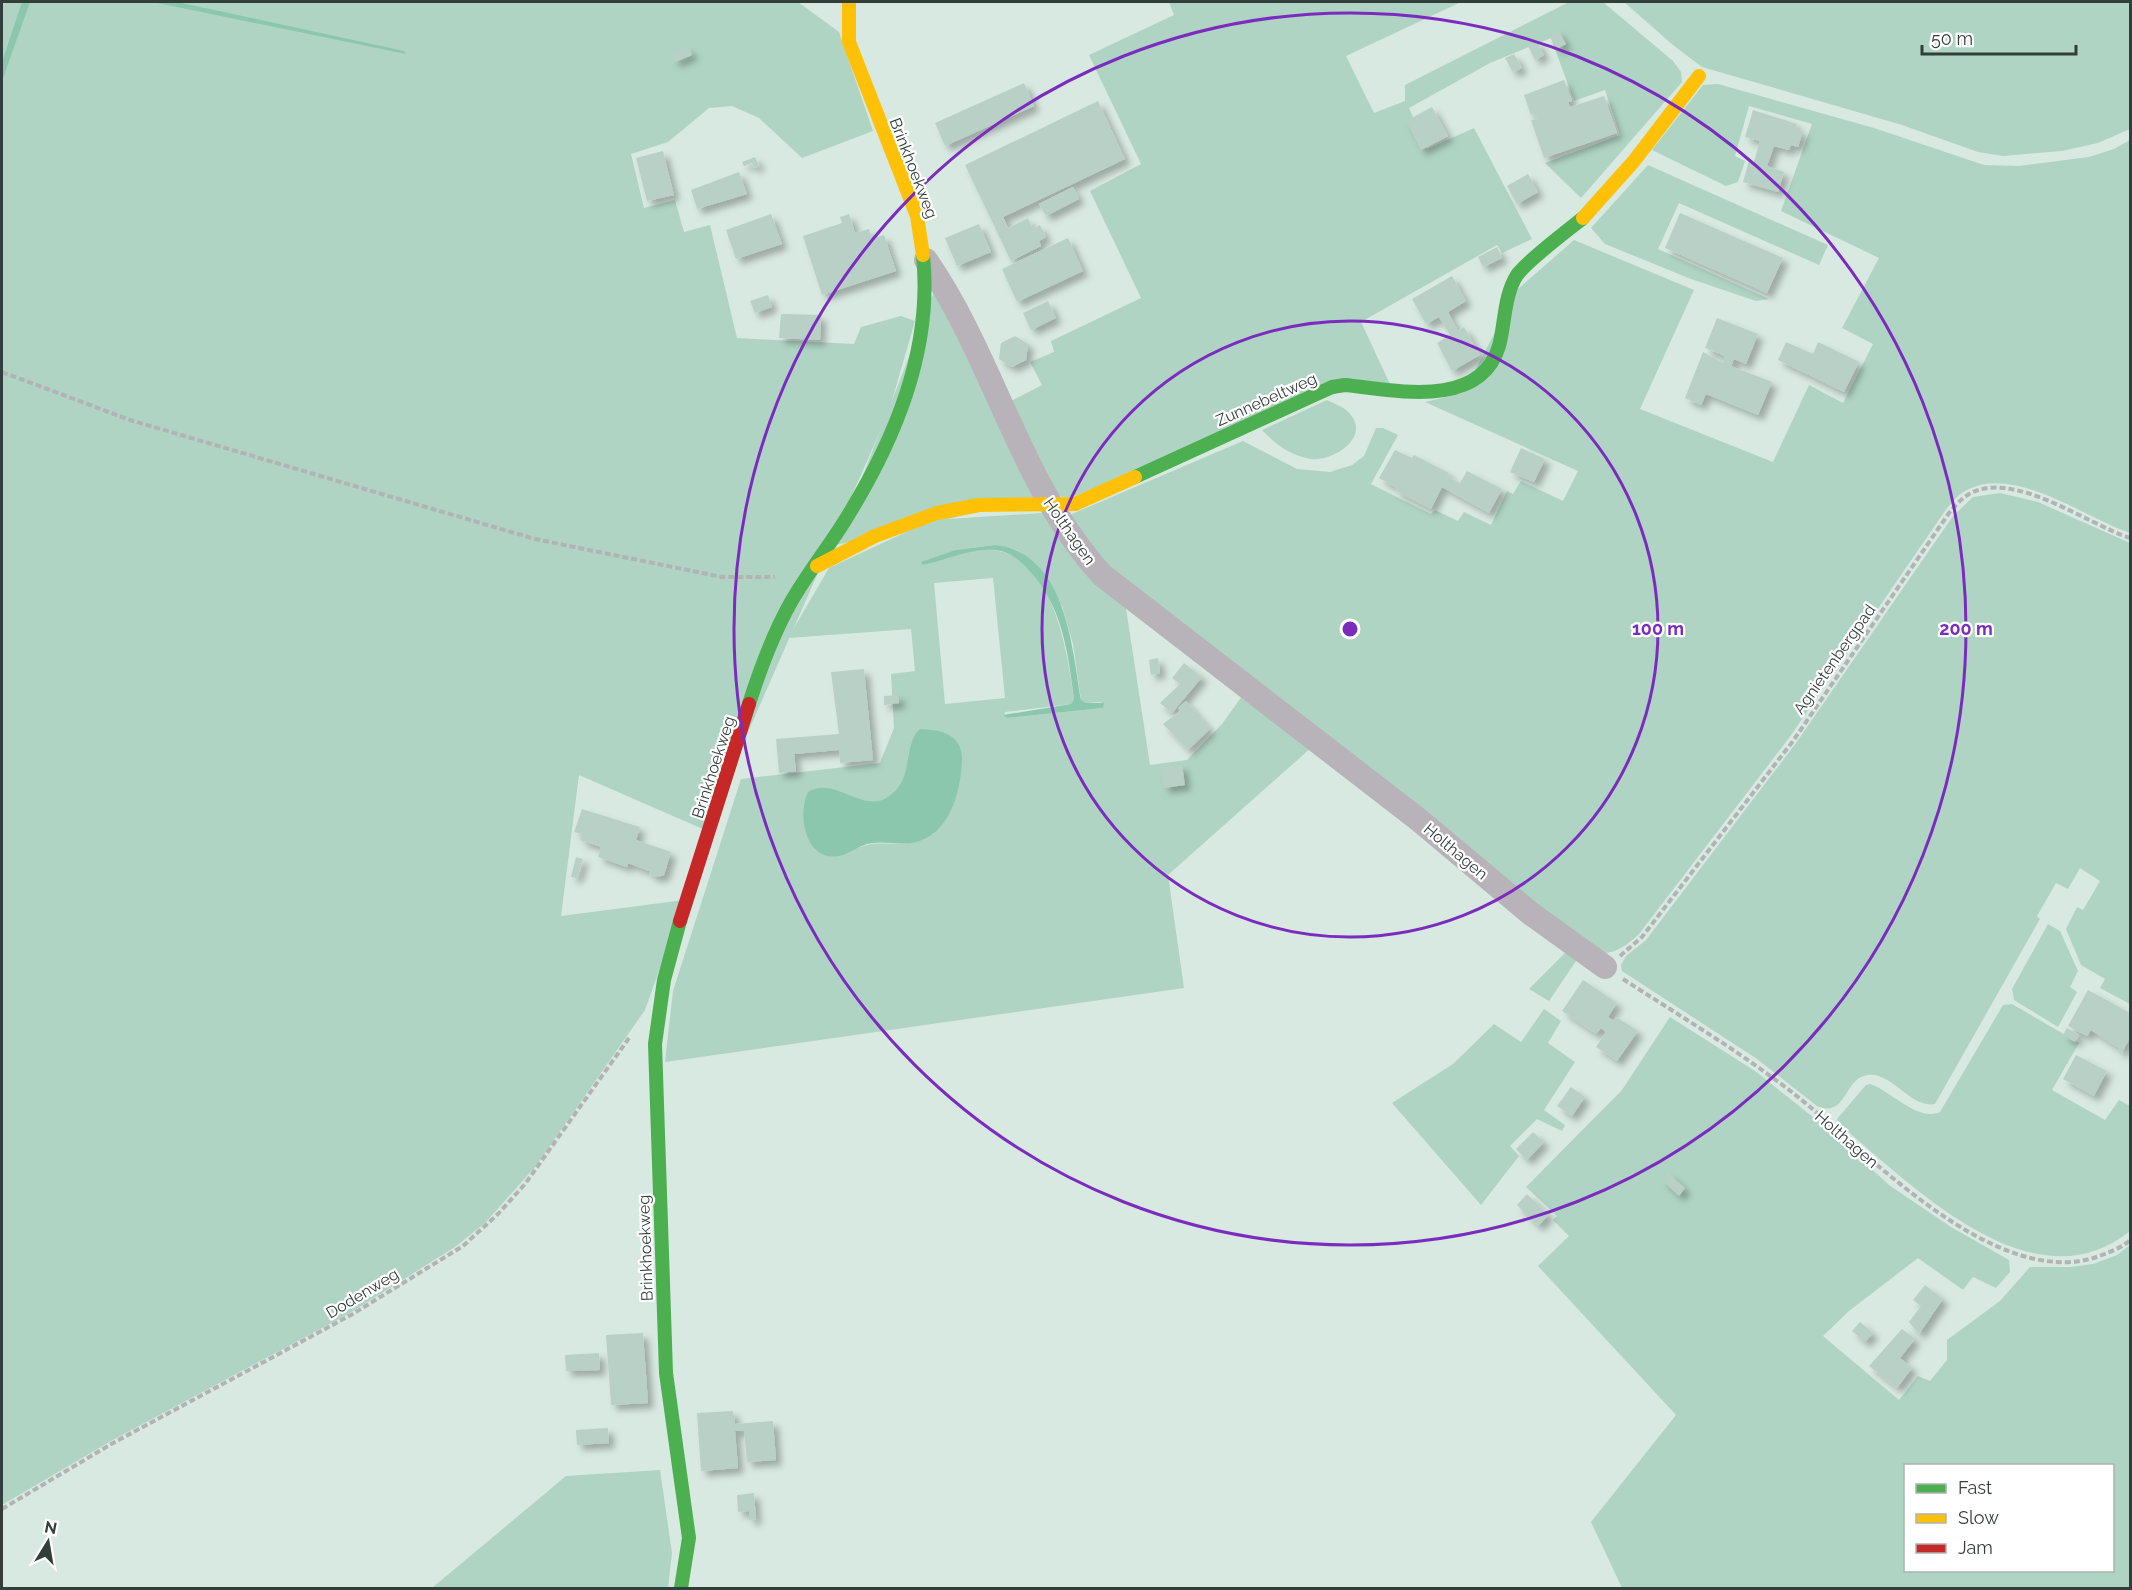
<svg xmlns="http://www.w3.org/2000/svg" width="2132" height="1590" font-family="Raleway,sans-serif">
<defs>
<filter id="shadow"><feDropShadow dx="5.5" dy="5.5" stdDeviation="3" flood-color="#0004"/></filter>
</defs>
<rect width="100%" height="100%" fill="#d8e9e1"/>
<!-- green -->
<g fill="#afd4c3" fill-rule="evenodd">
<path d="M2,2H798L839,32L873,131L802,158L759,118L732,106L709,108L668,142L631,154L644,208L675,200L684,232L710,225L737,338L854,344L861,327L901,316L915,321L889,411L705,830L579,775L561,916L684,900L645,1010L535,1167L485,1223L455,1247L350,1313L111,1441L2,1505Z"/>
<path d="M1169,2H1461L1346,56L1374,113L1405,101V85L1569,2H1603L1673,61L1681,72L1682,82L1581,198L1545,163L1620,135L1605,90L1574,101L1551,38L1490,63L1409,108L1427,149L1474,128L1532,239L1502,253L1497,245L1361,322L1390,384L1368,381L1069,498L1049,494L1009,402L1042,385L1030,362L1054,352L1051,341L1141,298L1090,191L1141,164L1089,55L1174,15Z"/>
<path d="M1624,2H2130V129L2098,143L2062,151L2003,156L1978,152L1902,125L1702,67L1673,45Z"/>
<path d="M1718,84L1874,128L1984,165L2019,166L2089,157L2114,149L2130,140V533C2085,518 2017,466 1969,489C1959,493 1952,502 1945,511L1789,738L1639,934C1624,948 1613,956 1592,952L1130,591L1065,517L1243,441L1297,469L1330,472L1352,465L1364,456L1376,428H1383L1398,435L1371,484L1431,514L1435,510L1458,521L1464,512L1491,525L1507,491L1513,494L1521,481L1563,501L1578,471L1425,402L1463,393L1518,289L1574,240L1694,290L1640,409L1773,462L1809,385L1843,403L1873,344L1842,328L1879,258L1781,211L1812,124L1749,106L1735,156L1745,161L1738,182L1726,186L1652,150L1703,85Z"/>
<path d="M1648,165L1828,245L1819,265L1679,203L1658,249L1769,299L1756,301L1691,279L1605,244L1591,228Z"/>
<path d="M936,287L1038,498L836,545Z"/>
<path d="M1327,400C1335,404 1345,407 1351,415C1370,439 1331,462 1310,459C1290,455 1276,445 1262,430Z"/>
<path d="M2000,493L2038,502L2130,543V1004L2100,988L2105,979L2081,965L2066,929L2077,907L2083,910L2100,881L2080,868L2068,889L2056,883L2037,916L2040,919L1935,1104C1911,1109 1892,1072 1868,1075C1844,1077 1847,1119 1817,1106L1757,1059L1622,971L1621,965L1626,956L1646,940L1796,743L1953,516L1973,497Z"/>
<path d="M1043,513L1125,602L1150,765L1187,760L1222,724L1245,692L1312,747L1168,875L1184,988L665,1062L673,991L741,779L880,763L894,728L891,674L915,671L911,629L788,638L829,568L932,520ZM995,545L1018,551L1062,606L1073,644L1081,700L1086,703L1101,702L1103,708L1007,718L1004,716L1005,712L1071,704L1074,699C1068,655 1054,561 999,551C975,546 948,557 926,564L922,562L955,550ZM993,578L1005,698L945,704L934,583ZM912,741L962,759C957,792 952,838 910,843C884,846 873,838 848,853L839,791C887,818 909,789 912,741Z"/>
<path d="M2048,924L2060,931L2078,971L2070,987L2077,992L2058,1027L2014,1000L2012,989Z"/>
<path d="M1568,950L1578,958L1549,1001L1529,989Z"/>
<path d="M2012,1004L2079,1043L2052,1090L2105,1120L2119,1100L2130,1106V1231C2033,1310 1911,1184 1839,1124L1837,1119L1866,1085L1870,1084C1892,1091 1917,1122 1940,1112L2003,1005Z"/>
<path d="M1544,1009L1561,1021L1548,1043L1575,1062L1544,1110L1565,1125L1562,1131L1537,1119L1510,1146L1519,1156L1481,1205L1392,1103L1453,1064L1494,1024L1521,1042Z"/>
<path d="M1670,1017L1755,1071L1828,1129L1889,1185L1951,1227L2009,1260L2010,1272L1996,1288L1973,1277L1963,1290L1918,1258L1849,1311L1823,1336L1899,1400L1918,1376L1930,1381L1947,1360V1340L2000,1301L2030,1267H2070L2093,1264L2117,1255L2130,1245V1588H1622L1591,1522L1676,1415L1538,1266L1569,1236L1553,1220L1557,1216L1526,1187L1622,1090ZM1906,1466H2112V1570H1906Z"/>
<path d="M660,1470L672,1553L668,1588H432L566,1476Z"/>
</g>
<!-- water -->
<g fill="#8ac7ad">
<path d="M22,2H30L2,81V62Z"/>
<path d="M153,2H177L404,51L406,54Z"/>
<path d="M995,545C1066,553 1072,647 1081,700L1086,703H1104L1103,708L1007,718L1003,715L1071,704L1074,699C1068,651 1062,604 1027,568C1018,559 1008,551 995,550C970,548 947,560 923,565L921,562L955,550Z"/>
<path d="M920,729C941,730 962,734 962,759C961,791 950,836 913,843C900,845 886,841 872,843C860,844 851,854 839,856C805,862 797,815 808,792C837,774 865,820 894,792C913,775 904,742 920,729Z"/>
</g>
<!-- building -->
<g fill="#b9d0c6" filter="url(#shadow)">
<path d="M1558,30L1566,44L1557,49L1549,35Z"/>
<path d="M1537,41L1544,55L1535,60L1528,46Z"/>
<path d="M689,47L692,55L675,62L672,54Z"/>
<path d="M1514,54L1522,68L1513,72L1505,58Z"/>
<path d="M1564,80L1572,101L1568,102L1570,107L1604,96L1617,133L1544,158L1531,120L1537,119L1535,114L1531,115L1524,95Z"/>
<path d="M1024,83L1034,106L945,146L935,123Z"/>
<path d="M1098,101L1125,159L1003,217L1008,228L1028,218L1033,229L1040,225L1046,237L1039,241L1041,246L1011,261L965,165Z"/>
<path d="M1432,107L1448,136L1421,150L1406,121Z"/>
<path d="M1753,110L1797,124L1795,129L1803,131L1798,147L1791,145L1789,150L1774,146L1767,166L1784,172L1778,192L1743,182L1749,161L1754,162L1760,141L1745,137Z"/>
<path d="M663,151L674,195L647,201L636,158Z"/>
<path d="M755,157L759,166L754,168L752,163L744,166L742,162Z"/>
<path d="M739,172L747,194L697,209L691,190Z"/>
<path d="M1528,174L1538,192L1517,204L1507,186Z"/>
<path d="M1073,187L1079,199L1046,216L1039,204Z"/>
<path d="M1680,213L1783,258L1767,293L1665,248Z"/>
<path d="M771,214L782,244L736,259L726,230Z"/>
<path d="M849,214L855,233L869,229L872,239L884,235L896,271L822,295L803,236L842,223L840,217Z"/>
<path d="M979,224L991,252L957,266L945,238Z"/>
<path d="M1068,238L1083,271L1017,302L1002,269Z"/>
<path d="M1497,247L1502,258L1483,267L1478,257Z"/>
<path d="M1452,276L1466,301L1448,312L1458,331L1464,327L1480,355L1452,371L1437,343L1450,335L1439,317L1426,324L1412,299Z"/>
<path d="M768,295L772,307L755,313L750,301Z"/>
<path d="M1048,301L1056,318L1031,330L1023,313Z"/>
<path d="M781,314L821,315L820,340L779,338Z"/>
<path d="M1717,318L1758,334L1746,364L1734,359L1731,366L1772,382L1758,415L1706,394L1701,405L1685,398L1703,352L1723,363L1725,356L1705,348Z"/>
<path d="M1015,336L1028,344L1026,360L1012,367L999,359L1001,343Z"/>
<path d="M1786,342L1813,354L1818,342L1859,362L1844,392L1778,360Z"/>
<path d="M1521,448L1545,459L1534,482L1510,472Z"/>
<path d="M1395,450L1412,458L1414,455L1445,471L1449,473L1447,476L1460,483L1467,471L1502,489L1489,513L1442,487L1431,509L1396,491L1397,488L1379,478Z"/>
<path d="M1158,658L1160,673L1151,675L1149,660Z"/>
<path d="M1184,663L1202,677L1172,713L1160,703L1180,684L1172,678Z"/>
<path d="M864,669L873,760L840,763L839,750L794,754L796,771L779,773L776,739L839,734L831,672Z"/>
<path d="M899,695V703L884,705V696Z"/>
<path d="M1186,701L1210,729L1188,750L1163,724L1180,711L1178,708Z"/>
<path d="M1182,765L1185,785L1164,788L1161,768Z"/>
<path d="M582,809L640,827L636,840L671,852L664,875L658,877L650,875L649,871L628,863L627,867L598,857L601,847L580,840L582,834L574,832Z"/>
<path d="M576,857L583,859L577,878L571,877Z"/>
<path d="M1583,980L1617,1003L1608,1017L1614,1021L1616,1017L1638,1031L1617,1061L1596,1047L1606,1032L1601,1028L1596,1034L1562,1011Z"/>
<path d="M2088,990L2130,1013V1038L2121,1054L2118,1052L2120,1049L2091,1030L2087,1036L2068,1026Z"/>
<path d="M2067,1028L2079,1035L2075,1042L2063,1035Z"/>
<path d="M2076,1055L2107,1071L2094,1096L2063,1079Z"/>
<path d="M1571,1087L1585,1097L1572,1116L1557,1106Z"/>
<path d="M1533,1132L1544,1142L1527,1160L1516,1149Z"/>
<path d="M1668,1173L1685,1188L1679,1196L1662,1180Z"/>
<path d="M1527,1194L1549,1215L1538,1226L1517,1205Z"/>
<path d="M1925,1285L1943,1299L1919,1334L1909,1322L1921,1306L1913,1300Z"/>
<path d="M1860,1322L1873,1333L1865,1342L1852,1331Z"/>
<path d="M1902,1329L1915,1339L1900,1358L1912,1368L1897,1388L1869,1366Z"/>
<path d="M643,1333L648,1403L611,1405L606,1335Z"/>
<path d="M599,1353L600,1370L566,1371L565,1355Z"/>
<path d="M733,1411L735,1424L773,1421L776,1460L747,1462L744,1431H735L738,1468L701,1471L697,1413Z"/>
<path d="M608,1428L609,1443L577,1445L576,1430Z"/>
<path d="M754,1493L756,1519L749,1520V1511L738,1512L737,1495Z"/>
</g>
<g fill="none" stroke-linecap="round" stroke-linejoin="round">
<!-- path -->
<g stroke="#b2b3b4" stroke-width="4" stroke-dasharray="6 3" stroke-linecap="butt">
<path d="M2,372L130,420L535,539L722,577H775"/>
<path d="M1620,956L1642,937L1793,741L1949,513C1955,506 1961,499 1969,494C2013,469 2087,524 2130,538"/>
<path d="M1623,979C1680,1016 1739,1051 1793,1093C1867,1151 1998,1296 2102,1255C2112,1251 2123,1247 2130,1240"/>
<path d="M2,1509L113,1443L351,1315L463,1246L498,1214L525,1184L629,1038"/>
</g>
<!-- street -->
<path stroke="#b8b3b8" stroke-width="24" d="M926,260C995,360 1019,484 1102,575L1419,820L1530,913L1605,967"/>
<!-- fast -->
<g stroke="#4caf50" stroke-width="14">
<path d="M1135,477L1332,387L1345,385C1394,390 1480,410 1499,346C1505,324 1504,295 1517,275C1528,260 1567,231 1583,218"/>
<path d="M749,704C760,669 773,634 791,602C807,574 827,549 844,522C894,442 933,351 923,255"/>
<path d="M680,921L664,980L655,1044L666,1373L689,1538L681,1588"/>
</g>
<!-- slow -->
<g stroke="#ffc107" stroke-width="14">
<path d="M849,2V42L917,216L923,255"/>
<path d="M1583,218L1634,161L1699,76"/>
<path d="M817,566L875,536L937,513L979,505L1075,504L1135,477"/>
</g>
<!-- jam -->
<path stroke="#c62828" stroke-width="14" d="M680,921L749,704"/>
</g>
<!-- distance rings -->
<g fill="none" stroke="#7b2cbf" stroke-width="3">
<circle cx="1350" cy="629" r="308"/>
<circle cx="1350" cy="629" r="616"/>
</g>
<g text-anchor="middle" stroke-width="4.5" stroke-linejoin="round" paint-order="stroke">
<!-- street labels -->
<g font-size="16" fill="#323e39" stroke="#fff">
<text transform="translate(914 168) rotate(69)" y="6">Brinkhoekweg</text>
<text transform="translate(1266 399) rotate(-24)" y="6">Zunnebeltweg</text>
<text transform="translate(1070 531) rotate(55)" y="6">Holthagen</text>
<text transform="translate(1834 659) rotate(-55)" y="6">Agnietenbergpad</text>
<text transform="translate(713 767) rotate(-72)" y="6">Brinkhoekweg</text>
<text transform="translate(1456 851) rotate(40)" y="6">Holthagen</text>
<text transform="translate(1847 1139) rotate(41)" y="6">Holthagen</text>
<text transform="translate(645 1248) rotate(-92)" y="6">Brinkhoekweg</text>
<text transform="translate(362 1293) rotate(-31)" y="6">Dodenweg</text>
</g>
</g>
<circle cx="1350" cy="629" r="9" fill="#7b2cbf" stroke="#fff" stroke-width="3"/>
<g font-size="18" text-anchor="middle" font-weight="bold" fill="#7b2cbf" stroke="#fff" stroke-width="4.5" stroke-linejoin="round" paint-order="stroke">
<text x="1658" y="635">100 m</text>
<text x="1966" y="635">200 m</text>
</g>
<!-- border -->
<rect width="2132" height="1590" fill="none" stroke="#323e39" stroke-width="6"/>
<!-- legend -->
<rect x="1904" y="1464" width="210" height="108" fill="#ffffff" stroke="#adb2b0" stroke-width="1.5"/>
<rect x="1916" y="1484" width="30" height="9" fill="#4caf50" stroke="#adb2b0" stroke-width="1.5"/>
<text x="1958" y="1494" font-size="18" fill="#323e39">Fast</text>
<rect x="1916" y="1514" width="30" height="9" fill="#ffc107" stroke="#adb2b0" stroke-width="1.5"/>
<text x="1958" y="1524" font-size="18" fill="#323e39">Slow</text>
<rect x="1916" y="1544" width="30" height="9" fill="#c62828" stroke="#adb2b0" stroke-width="1.5"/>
<text x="1958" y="1554" font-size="18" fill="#323e39">Jam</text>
<!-- north arrow -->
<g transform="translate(48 1542) rotate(11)" stroke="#ffffff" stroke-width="4.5" paint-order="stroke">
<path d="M0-4.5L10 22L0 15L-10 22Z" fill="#323e39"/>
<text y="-9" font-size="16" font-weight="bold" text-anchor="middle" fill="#323e39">N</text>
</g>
<!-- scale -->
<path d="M1922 45v9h154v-9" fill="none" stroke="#323e39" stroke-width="3"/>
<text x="1931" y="45" font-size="18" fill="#323e39" stroke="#ffffff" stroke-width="4.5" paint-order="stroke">50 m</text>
</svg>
